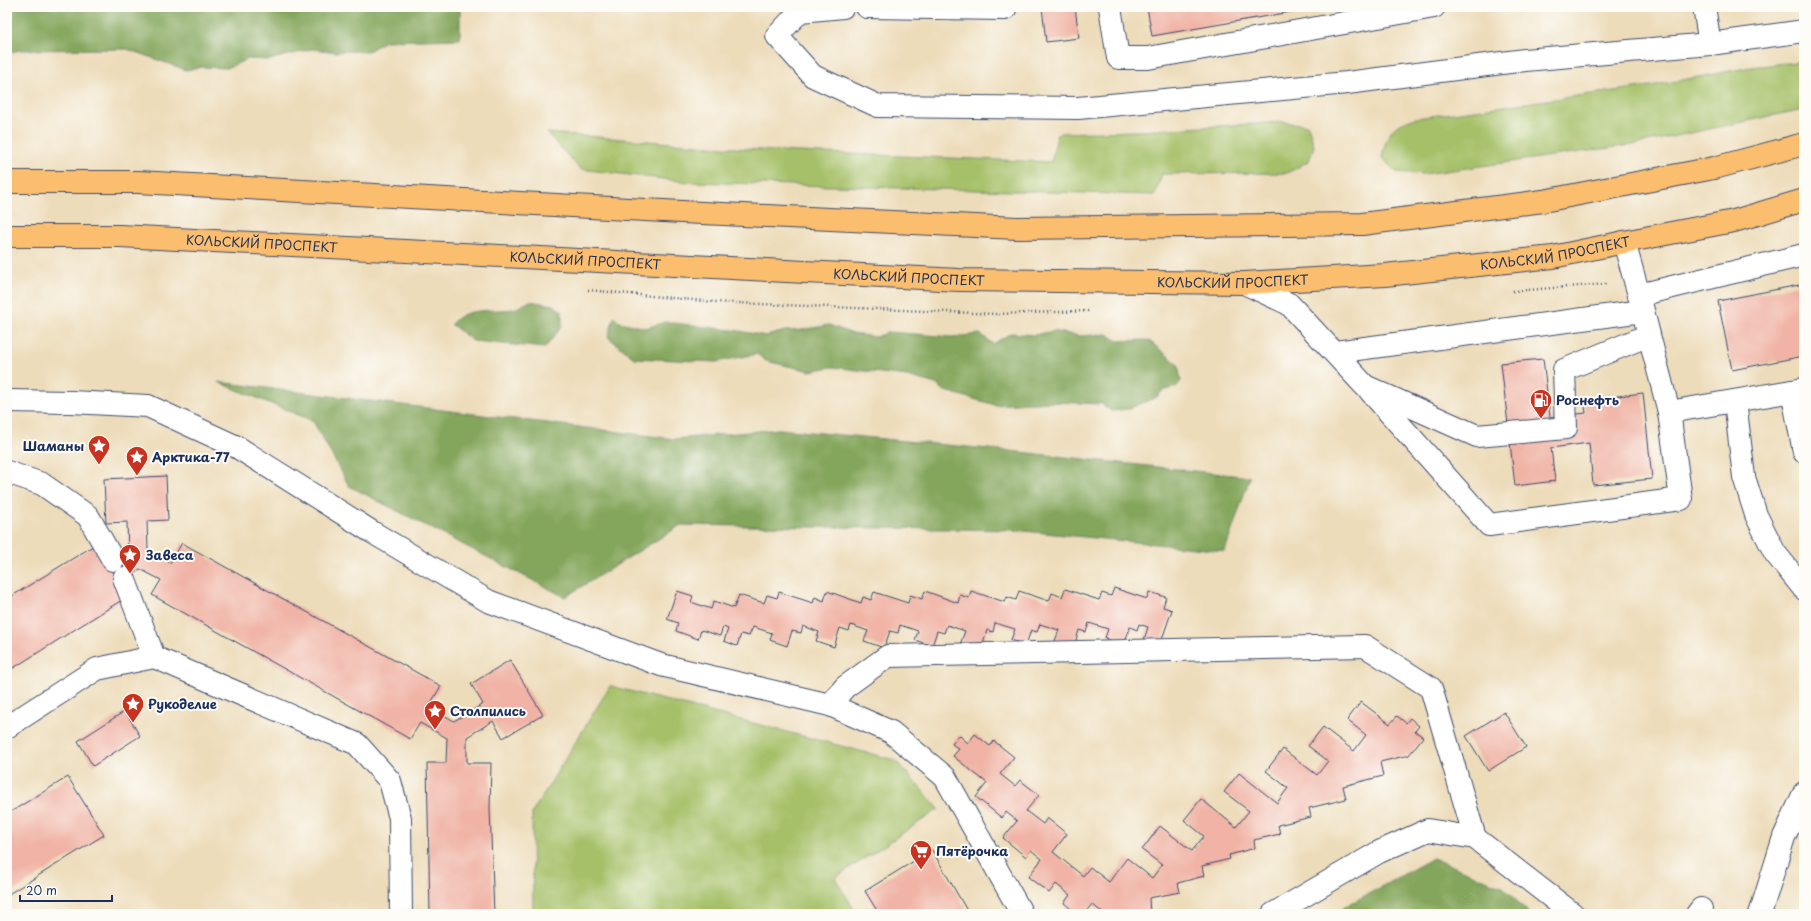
<svg xmlns="http://www.w3.org/2000/svg" width="1811" height="921" font-family="'Playpen Sans',sans-serif">
<rect width="100%" height="100%" fill="#fdfcf7"/>
<filter id="ink" filterUnits="userSpaceOnUse"><feTurbulence type="fractalNoise" baseFrequency=".025" numOctaves="2"/><feDisplacementMap in="SourceGraphic" scale="8" xChannelSelector="R" yChannelSelector="G"/><feConvolveMatrix kernelMatrix="1 2 1 2 8 2 1 2 1" color-interpolation-filters="sRGB"/></filter>
<filter id="wash" filterUnits="userSpaceOnUse"><feTurbulence type="fractalNoise" baseFrequency=".012" numOctaves="4" result="noise"/><feDisplacementMap in="SourceGraphic" scale="16" xChannelSelector="R" yChannelSelector="G"/><feGaussianBlur stdDeviation="0.9" result="paint"/><feColorMatrix in="noise" values="0 0 0 0 0 0 0 0 0 0 0 0 0 0 0 0 0 1.4 0 .05"/><feComposite in="paint" operator="in"/></filter>
<g filter="url(#wash)">
<rect width="100%" height="100%" fill="#eddcba"/>
<!-- green -->
<g fill="#a5c067" stroke="#607862">
<path d="M1804,61V109L1638,144L1424,174L1396,172L1382,158C1387,132 1390,126 1416,118L1650,86L1752,67Z"/>
<path d="M1283,122L1308,125L1314,146L1309,161L1287,173L1162,174L1155,195L688,182L580,169L547,133L773,151L1051,162L1058,133L1139,131Z"/>
<path d="M610,686L895,760L939,809L835,878L857,914H533L532,813Z"/>
</g>
<!-- forest -->
<g fill="#84a65c" stroke="#506a5d">
<path d="M7,7H460V39L385,41L367,52L346,51L336,52L312,49L269,60L248,59L227,68L202,67L186,70L127,49L20,50L7,53Z"/>
<path d="M530,301L553,305L562,311V326L545,348L473,341L451,324C466,306 492,312 513,309C518,308 524,304 530,301Z"/>
<path d="M614,317L620,322L646,328L665,322L740,331L766,336L785,331L802,330L829,325L853,334L876,337L889,332L952,337L980,334L993,344L1011,333L1034,335L1053,331L1079,336L1108,334L1117,341L1148,340L1178,364L1181,381L1176,387L1162,391L1157,397L1128,409L1111,411L1102,404L1054,402L995,405L945,391L936,384L907,376L832,367L810,371L766,361L757,354L716,362L634,358L608,337Z"/>
<path d="M218,382L675,439L779,429L1010,451L1250,477L1225,551L1014,530L681,525L565,597L349,486L313,421Z"/>
<path d="M1433,858L1503,887L1530,914H1332Z"/>
</g>
<g id="blocks">
<!-- building -->
<g fill="#f0b3a5">
<path d="M1042,7H1075L1079,38L1046,42Z"/>
<path d="M1147,7H1314V8L1152,36Z"/>
<path d="M1804,284V356L1732,370L1718,301Z"/>
<path d="M1543,359L1550,417L1586,413L1584,400L1643,393L1652,479L1593,485L1589,443L1551,448L1555,481L1515,486L1501,363Z"/>
<path d="M166,476L168,520L147,521L148,550L170,563L182,543L441,686L429,706L454,721L483,704L471,684L510,660L543,715L503,738L493,721L467,737V763H491L490,809L494,914H430L427,763H446L447,738L420,723L410,739L152,595L161,580L140,569L116,583L125,598L7,672V599L93,546L104,565L128,551L127,522L106,523L104,479Z"/>
<path d="M1114,588L1147,599L1149,592L1166,597L1163,607L1172,610L1160,645L1144,640L1148,627L1139,624L1137,630L1130,627L1124,645L1105,638L1108,629L1089,623L1086,632L1079,630L1074,647L1055,641L1059,630L1040,624L1037,632L1031,630L1026,645L1011,640L1015,629L995,623L993,632L987,630L981,649L961,642L965,631L947,625L944,633L937,631L932,646L915,640L918,631L900,625L898,633L890,631L884,648L864,641L868,631L851,625L849,631L840,628L834,647L816,641L819,632L803,626L801,633L792,631L787,646L770,640L772,633L753,627L749,636L741,634L737,646L724,641L728,629L723,627L720,636L701,630L698,639L676,631L678,623L667,619L677,591L693,596L691,602L711,609L714,601L734,608L739,595L764,603L767,595L777,598L779,592L813,603L815,597L824,601L827,591L861,603L863,597L871,600L874,592L908,603L910,595L922,599L925,591L958,603L960,595L969,598L971,591L1005,602L1007,597L1016,600L1019,591L1049,601L1052,593L1062,597L1065,589L1099,600L1102,593L1111,596Z"/>
<path d="M1361,702L1390,724L1397,716L1406,723L1410,718L1419,726L1415,731L1423,737L1409,755L1380,762L1383,776L1343,786L1346,799L1309,808L1311,817L1278,825L1280,834L1254,840L1255,848L1229,855L1230,859L1202,866L1204,876L1178,883L1180,892L1149,898L1150,914H1104L1092,904L1084,914H1077L1064,903L1070,895L1056,884L1049,893L1028,877L1042,859L1031,850L1026,857L1003,838L1017,821L1006,812L1002,818L976,797L987,783L953,756L959,749L952,744L959,735L968,743L975,734L990,746L994,741L1014,757L1000,774L1015,786L1020,780L1039,795L1026,811L1043,824L1047,818L1067,834L1053,852L1083,876L1090,867L1109,882L1127,858L1152,878L1162,865L1142,850L1160,826L1192,851L1204,836L1184,820L1201,799L1236,827L1249,811L1224,792L1239,773L1277,803L1288,788L1266,771L1283,749L1317,775L1328,761L1308,746L1323,727L1354,751L1366,735L1347,720Z"/>
<path d="M125,711L140,736L93,766L78,741Z"/>
<path d="M1504,712L1526,747L1488,771L1466,736Z"/>
<path d="M68,777L104,835L7,895V814Z"/>
<path d="M932,850L969,914H879L865,891Z"/>
</g>
</g>
</g>
<g filter="url(#ink)">
<use href="#blocks" fill-opacity="0" stroke="#3a496c" stroke-width="1"/>
<g fill="none" stroke-linecap="round" stroke-linejoin="round">
<!-- minor casing -->
<g stroke="#3a496c" stroke-width="24">
<g id="minor">
<path d="M843,7L800,11L777,36L813,76L878,106L1078,108L1347,83L1525,60L1710,44L1804,31"/>
<path d="M867,7L1005,9V7"/>
<path d="M1110,7L1118,58H1148L1434,7"/>
<path d="M1704,7L1710,44"/>
<path d="M1624,242L1639,295"/>
<path d="M1244,283L1289,304L1365,386L1477,436L1566,428L1564,370L1649,335L1639,295L1804,255"/>
<path d="M1335,352L1643,311"/>
<path d="M1370,391L1489,525L1681,499L1669,412L1649,335"/>
<path d="M1792,391L1804,452"/>
<path d="M7,401L71,402L148,406L237,447L372,532L488,601L661,665L830,705L891,732L945,777L1022,914"/>
<path d="M1735,401L1744,477L1756,515L1775,553L1804,589"/>
<path d="M1669,412L1804,389"/>
<path d="M7,472L42,484L88,516L113,560"/>
<path d="M124,578L154,657L357,744L390,781L400,818L401,914"/>
<path d="M830,705L845,687L888,656L1365,646L1431,688L1475,838"/>
<path d="M7,727L97,669L154,657"/>
<path d="M1273,914L1379,852L1428,830L1475,838L1573,914"/>
<path d="M1697,914L1701,909"/>
<path d="M1760,914L1784,837L1804,793"/>
</g>
</g>
<!-- major casing -->
<g stroke="#3a496c" stroke-width="24">
<g id="major">
<path d="M7,182H138L682,212L1017,228L1362,224L1543,201L1714,168L1804,144"/>
<path id="s1" d="M7,236H120L959,280L1244,283L1385,275L1553,257L1624,242L1734,221L1804,200"/>
</g>
</g>
<!-- path -->
<g stroke="#3a496c" stroke-width="2.5" stroke-dasharray="1 3" stroke-linecap="butt">
<path d="M588,290L714,302L996,314L1090,311"/>
<path d="M1513,291L1607,284"/>
</g>
<!-- minor -->
<use href="#minor" stroke="#fff" stroke-width="22"/>
<!-- major -->
<use href="#major" stroke="#fbbe6e" stroke-width="22"/>
</g>
</g>
<!-- icons -->
<defs>
<g id="fuel-pin" transform="scale(1.15)"><path d="M0 17L-7.5 6A9.5 9.5 0 1 1 7.5 6Z" fill="#c8321e" stroke="#fdfcf7"/><path d="M-5.5-6h7V0h2V4h1.3V-2.5L3-4.5l.8-.8L6-3V5H2.5V1h-1V6h-7ZM-4.2-4.7v3.2H.2V-4.7Z" fill="#fff"/></g>
<g id="sight-pin" transform="scale(1.15)"><path d="M0 17L-7.5 6A9.5 9.5 0 1 1 7.5 6Z" fill="#c8321e" stroke="#fdfcf7"/><path d="M0-6L1.8-2.2L6-1.7L2.9 1.2L3.7 5.4L0 3.3L-3.7 5.4L-2.9 1.2L-6-1.7L-1.8-2.2Z" fill="#fff"/></g>
<g id="supermarket-pin" transform="scale(1.15)"><path d="M0 17L-7.5 6A9.5 9.5 0 1 1 7.5 6Z" fill="#c8321e" stroke="#fdfcf7"/><path d="M-6-5.5h2.5l.6 2H6L4.5 2H-2.5L-4.4-4H-6ZM-1.5 3.2a1.3 1.3 0 1 0 .1 0ZM3 3.2a1.3 1.3 0 1 0 .1 0Z" fill="#fff"/></g>
</defs>
<g fill-rule="evenodd">
<use href="#fuel-pin" x="1541" y="400"/>
<use href="#sight-pin" x="99" y="446"/>
<use href="#sight-pin" x="137" y="457"/>
<use href="#sight-pin" x="130" y="555"/>
<use href="#sight-pin" x="133" y="704"/>
<use href="#sight-pin" x="435" y="711"/>
<use href="#supermarket-pin" x="921" y="851"/>
</g>
<g text-anchor="middle" stroke-width="4" stroke-linejoin="round" paint-order="stroke">
<!-- street labels -->
<g font-size="13" fill="#1b2f5e" stroke="#fdfcf7">
<text dy="5" stroke="none"><textPath href="#s1" startOffset="255">КОЛЬСКИЙ ПРОСПЕКТ</textPath></text>
<text dy="5" stroke="none"><textPath href="#s1" startOffset="1551">КОЛЬСКИЙ ПРОСПЕКТ</textPath></text>
<text dy="5" stroke="none"><textPath href="#s1" startOffset="579">КОЛЬСКИЙ ПРОСПЕКТ</textPath></text>
<text dy="5" stroke="none"><textPath href="#s1" startOffset="903">КОЛЬСКИЙ ПРОСПЕКТ</textPath></text>
<text dy="5" stroke="none"><textPath href="#s1" startOffset="1227">КОЛЬСКИЙ ПРОСПЕКТ</textPath></text>
</g>
<!-- poi labels -->
<g font-size="13" font-weight="bold" fill="#1b2f5e" stroke="#fdfcf7" text-anchor="start">
<text x="1556" y="405">Роснефть</text>
<text x="84" y="451" text-anchor="end">Шаманы</text>
<text x="152" y="462">Арктика-77</text>
<text x="146" y="560">Завеса</text>
<text x="148" y="709">Рукоделие</text>
<text x="450" y="716">Столпились</text>
<text x="936" y="856">Пятёрочка</text>
</g>
</g>
<!-- margin -->
<rect width="1811" height="921" fill="none" stroke="#fdfcf7" stroke-width="24"/>
<!-- scale -->
<path d="M20 895v6h92v-6" fill="none" stroke="#1b2f5e" stroke-width="2"/>
<text x="26" y="895" font-size="12" fill="#1b2f5e" stroke="#fdfcf7" stroke-width="3" paint-order="stroke">20 m</text>
</svg>
